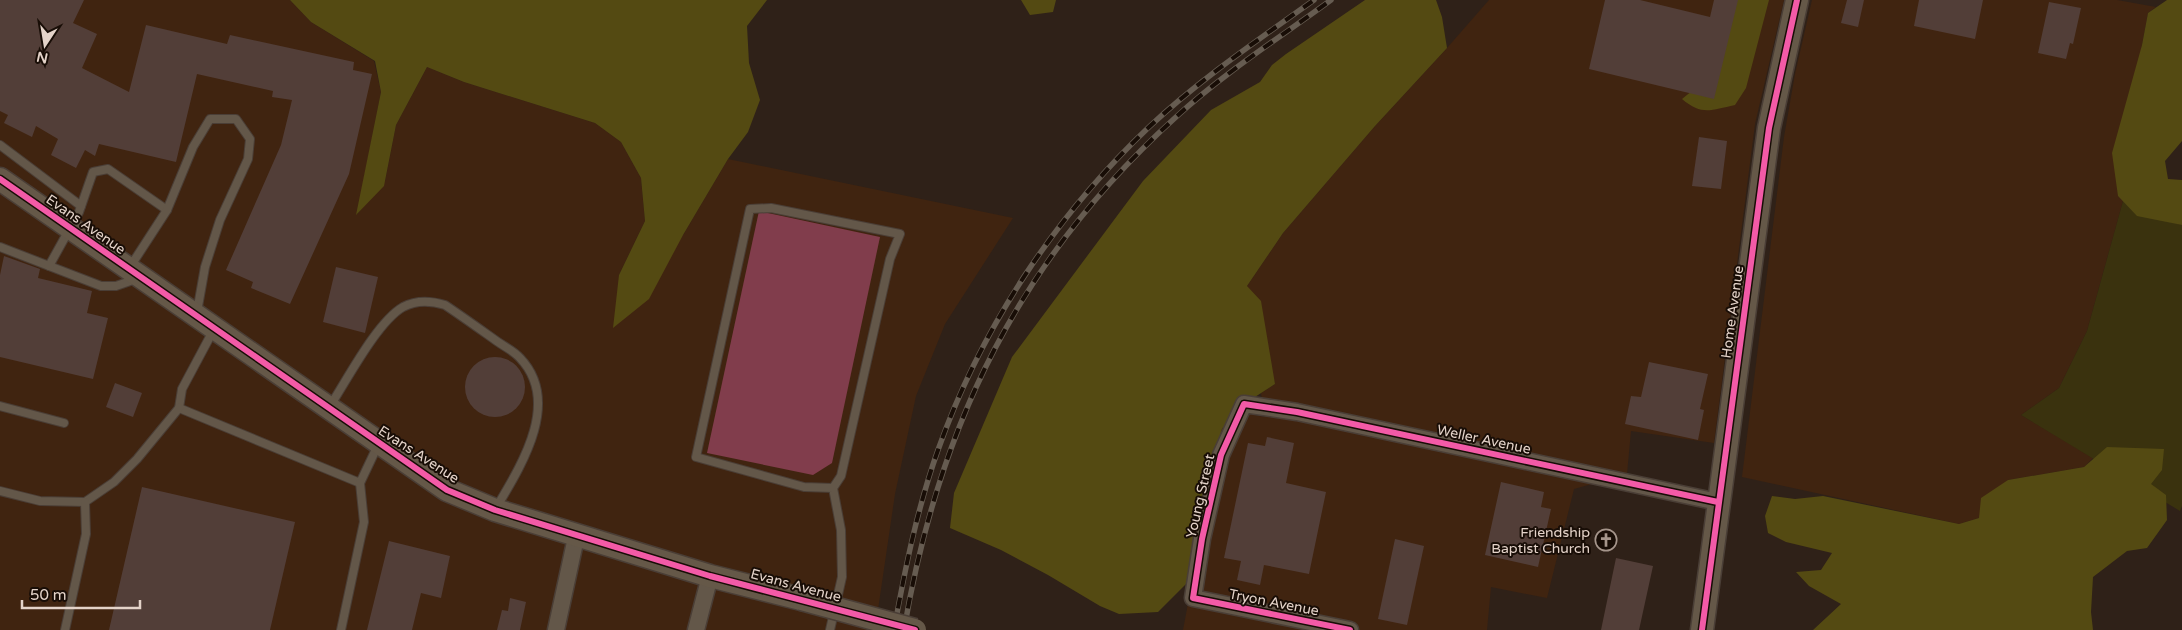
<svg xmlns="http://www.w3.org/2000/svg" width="2182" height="630" font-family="'Varela Round',sans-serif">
<rect width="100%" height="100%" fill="#2f2118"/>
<!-- built -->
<g fill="#402410">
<path d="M0,0H290L311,22L374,61L381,92L357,214L385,181L396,125L427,67L464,82L595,123L621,142L641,178L645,221L619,275L683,235L728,159L1013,218L945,324L916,396L895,494L875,630H0Z"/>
<path d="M1489,0H1784L1755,124L1714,443L1631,431L1627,474L1574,489L1547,598L1491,587L1487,630H1183L1193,577L1204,496L1222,429L1237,412L1265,417L1261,393L1275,384L1247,286L1283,233L1375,126L1447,48Z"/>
<path d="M1812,0H2117L2156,7L2148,13L2142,45L2118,196L2123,201L2087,331L2059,388L2021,415L2093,458L2084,467L2008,480L1979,518L1959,524L1742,477L1784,137L1795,74Z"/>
</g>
<!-- green -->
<path fill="#3a320e" d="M2123,201L2135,213L2182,225V506L2180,511L2021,415L2059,388L2087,331Z"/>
<!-- forest -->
<g fill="#544a12">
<path d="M290,0H767L747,26L749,63L760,100L748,132L728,159L683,235L649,299L613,328L619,275L645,221L641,178L621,142L595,123L464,82L427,67L396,125L384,186L356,215L381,92L375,61L311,22Z"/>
<path d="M1021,0H1056L1053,12L1030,15Z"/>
<path d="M1365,0H1436L1442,17L1447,48L1375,126L1283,233L1247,286L1261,301L1275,384L1244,404L1222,429L1204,496L1193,577L1158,612L1119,614L1100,606L1048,575L1001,550L950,528L954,493L1012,357L1143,181L1211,110L1260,82L1272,65L1286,54Z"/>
<path d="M1736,0H1769L1746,88L1735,105C1711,110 1702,116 1682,99L1703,82Z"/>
<path d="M2167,0H2182V141L2165,161L2168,179L2182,180V225L2137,216L2118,196L2112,153L2142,45L2148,13Z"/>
<path d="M2107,447L2164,449L2162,470L2151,484L2166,495L2167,520L2147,548L2127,551L2093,577L2091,612L2093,630H1813L1841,604L1809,586L1796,572L1821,570L1832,553L1786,542L1768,533L1765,516L1772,496L1795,499L1823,496L1959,524L1979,518L1981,498L2008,480L2084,467Z"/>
</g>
<!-- water -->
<path fill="#813d4c" d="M759,211L880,237L832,463L813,475L707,453Z"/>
<!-- building -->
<g fill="#523e38">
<path d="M0,0H84L73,23L97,34L82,68L129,92L146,25L227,44L230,35L354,62L353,70L372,74L349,174L290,304L251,288L253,282L226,270L281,145L292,100L272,97L273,91L197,74L176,162L99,144L95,156L85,150L76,168L51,155L58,139L36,126L32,137L4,123L8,115L0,111Z"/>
<path d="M1605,0H1640L1710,17L1714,0H1738L1714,99L1589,69Z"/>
<path d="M1847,0H1864L1858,27L1841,23Z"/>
<path d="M1919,0H1983L1975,39L1914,26Z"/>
<path d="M2049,2L2081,8L2073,44L2070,43L2066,59L2038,53Z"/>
<path d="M1699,137L1727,141L1721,189L1692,186Z"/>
<path d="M4,256L40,269L38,278L92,291L87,313L108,318L93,379L0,357V275Z"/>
<path d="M336,267L378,277L365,333L323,322Z"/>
<circle cx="495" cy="387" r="30"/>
<path d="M1649,362L1708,374L1700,409L1704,410L1698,440L1625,424L1631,396L1641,397Z"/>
<path d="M115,383L142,393L133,417L106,407Z"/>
<path d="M1267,437L1294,443L1286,483L1326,492L1309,574L1264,565L1260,585L1237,580L1241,561L1224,558L1248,443L1265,446Z"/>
<path d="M1501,482L1544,492L1541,507L1551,509L1538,567L1485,555Z"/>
<path d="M142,487L295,522L270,630H109Z"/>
<path d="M1395,539L1424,546L1407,625L1378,619Z"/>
<path d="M389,541L450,556L441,598L421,593L412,630H367Z"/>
<path d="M1616,558L1653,566L1639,630H1601Z"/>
<path d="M510,598L526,602L520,630H497L502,610L508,611Z"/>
</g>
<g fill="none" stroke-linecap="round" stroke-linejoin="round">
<!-- lane casing -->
<g stroke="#4a3e36" stroke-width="10">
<g id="lane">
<path d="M0,145L81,206"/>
<path d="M0,247L101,286H116L136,279"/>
<path d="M49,266L79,212L93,172L108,169L167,210"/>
<path d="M130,267L167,210L193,147L210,119H236L250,139L248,159L220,220L205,267L197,312"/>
<path d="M213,331L182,389L179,408L360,483L378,445"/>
<path d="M0,406L64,423"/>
<path d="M330,406C347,380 377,322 403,307C416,300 432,301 445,305C463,317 481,330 498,342C505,347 514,351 520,358C562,402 521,466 496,508"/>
<path d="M0,491L40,501L85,502L114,482L137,459L179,408"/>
<path d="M65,630L86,534L85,502"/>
<path d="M341,630L364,522L360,483"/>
<path d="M830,630L842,577L841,530L833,488L841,476L890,259L900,234L771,208L750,209L696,457L804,487L833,488"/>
</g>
</g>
<!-- street casing -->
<g stroke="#4a3e36" stroke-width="19">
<g id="street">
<path d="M556,630L577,533"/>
<path d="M696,630L710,576"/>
<path d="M1350,630L1193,598L1202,539L1221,455L1244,404L1297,412L1718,502"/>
</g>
</g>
<!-- secondary casing -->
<g stroke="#4a3e36" stroke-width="25">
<g id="secondary">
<path d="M0,179L447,490L495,510L710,576L801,599"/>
<path d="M1702,630L1769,128L1797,0"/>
</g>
</g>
<!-- lane -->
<use href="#lane" stroke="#635749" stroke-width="8"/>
<!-- street -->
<use href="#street" stroke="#635749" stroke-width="16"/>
<!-- secondary -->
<use href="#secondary" stroke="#655848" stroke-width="22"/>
<!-- rail casing -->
<g stroke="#665c51" stroke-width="5.5">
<g id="rail">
<path d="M894,630C905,569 917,509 938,450C981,328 1055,216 1149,127C1199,80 1258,40 1314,0"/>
<path d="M904,630C939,424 1020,258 1176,117C1224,73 1279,38 1331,0"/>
</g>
</g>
<!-- rail -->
<use href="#rail" stroke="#180d06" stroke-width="4" stroke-dasharray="11" stroke-linecap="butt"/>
<!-- secondary-bridge casing -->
<g stroke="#4a3e36" stroke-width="25" stroke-linecap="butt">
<path id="secondary-bridge" d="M801,599L915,630"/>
</g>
<!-- secondary-bridge -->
<use href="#secondary-bridge" stroke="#655848" stroke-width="22"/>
<!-- cycleway casing -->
<g stroke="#180d06" stroke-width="9">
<g id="cycleway">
<path d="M0,179L447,490L495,510L710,576L915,630"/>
<path d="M1350,630L1193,598L1202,539L1221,455L1244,404L1297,412L1718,502"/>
<path d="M1702,630L1769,128L1797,0"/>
</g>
</g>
<!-- cycleway -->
<use href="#cycleway" stroke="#f35aa7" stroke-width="6"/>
</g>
<!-- icons -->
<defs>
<g id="church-ring" transform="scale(1.125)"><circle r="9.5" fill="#180d06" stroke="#a5958b" stroke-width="1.5"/><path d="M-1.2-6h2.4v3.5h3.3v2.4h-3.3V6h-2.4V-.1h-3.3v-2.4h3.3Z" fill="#a5958b"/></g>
</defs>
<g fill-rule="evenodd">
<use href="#church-ring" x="1606" y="540"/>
</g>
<g text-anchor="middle" stroke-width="4" stroke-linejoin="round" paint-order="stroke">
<!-- street labels -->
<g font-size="14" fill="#e4d3c9" stroke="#180d06">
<text transform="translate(86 224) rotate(35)" y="5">Evans Avenue</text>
<text transform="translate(1732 312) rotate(-82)" y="5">Home Avenue</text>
<text transform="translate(1484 439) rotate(12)" y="5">Weller Avenue</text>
<text transform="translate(419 454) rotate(33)" y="5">Evans Avenue</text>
<text transform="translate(1200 496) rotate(-77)" y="5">Young Street</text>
<text transform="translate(796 585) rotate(15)" y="5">Evans Avenue</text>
<text transform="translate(1274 602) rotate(11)" y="5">Tryon Avenue</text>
</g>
<!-- poi labels -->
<g font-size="14" fill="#e4d3c9" stroke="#180d06" text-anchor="end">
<text x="1590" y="537">Friendship<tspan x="1590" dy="16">Baptist Church</tspan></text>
</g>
</g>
<!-- north arrow -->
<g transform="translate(45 45) rotate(192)" stroke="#180d06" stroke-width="4" paint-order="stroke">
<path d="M0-4L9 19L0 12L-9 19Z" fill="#e4d3c9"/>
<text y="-8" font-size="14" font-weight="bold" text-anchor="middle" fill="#e4d3c9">N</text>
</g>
<!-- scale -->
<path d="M22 600v8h118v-8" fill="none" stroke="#e4d3c9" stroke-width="2.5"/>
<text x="30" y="600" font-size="15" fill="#e4d3c9" stroke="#180d06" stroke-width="4" paint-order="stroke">50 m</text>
</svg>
